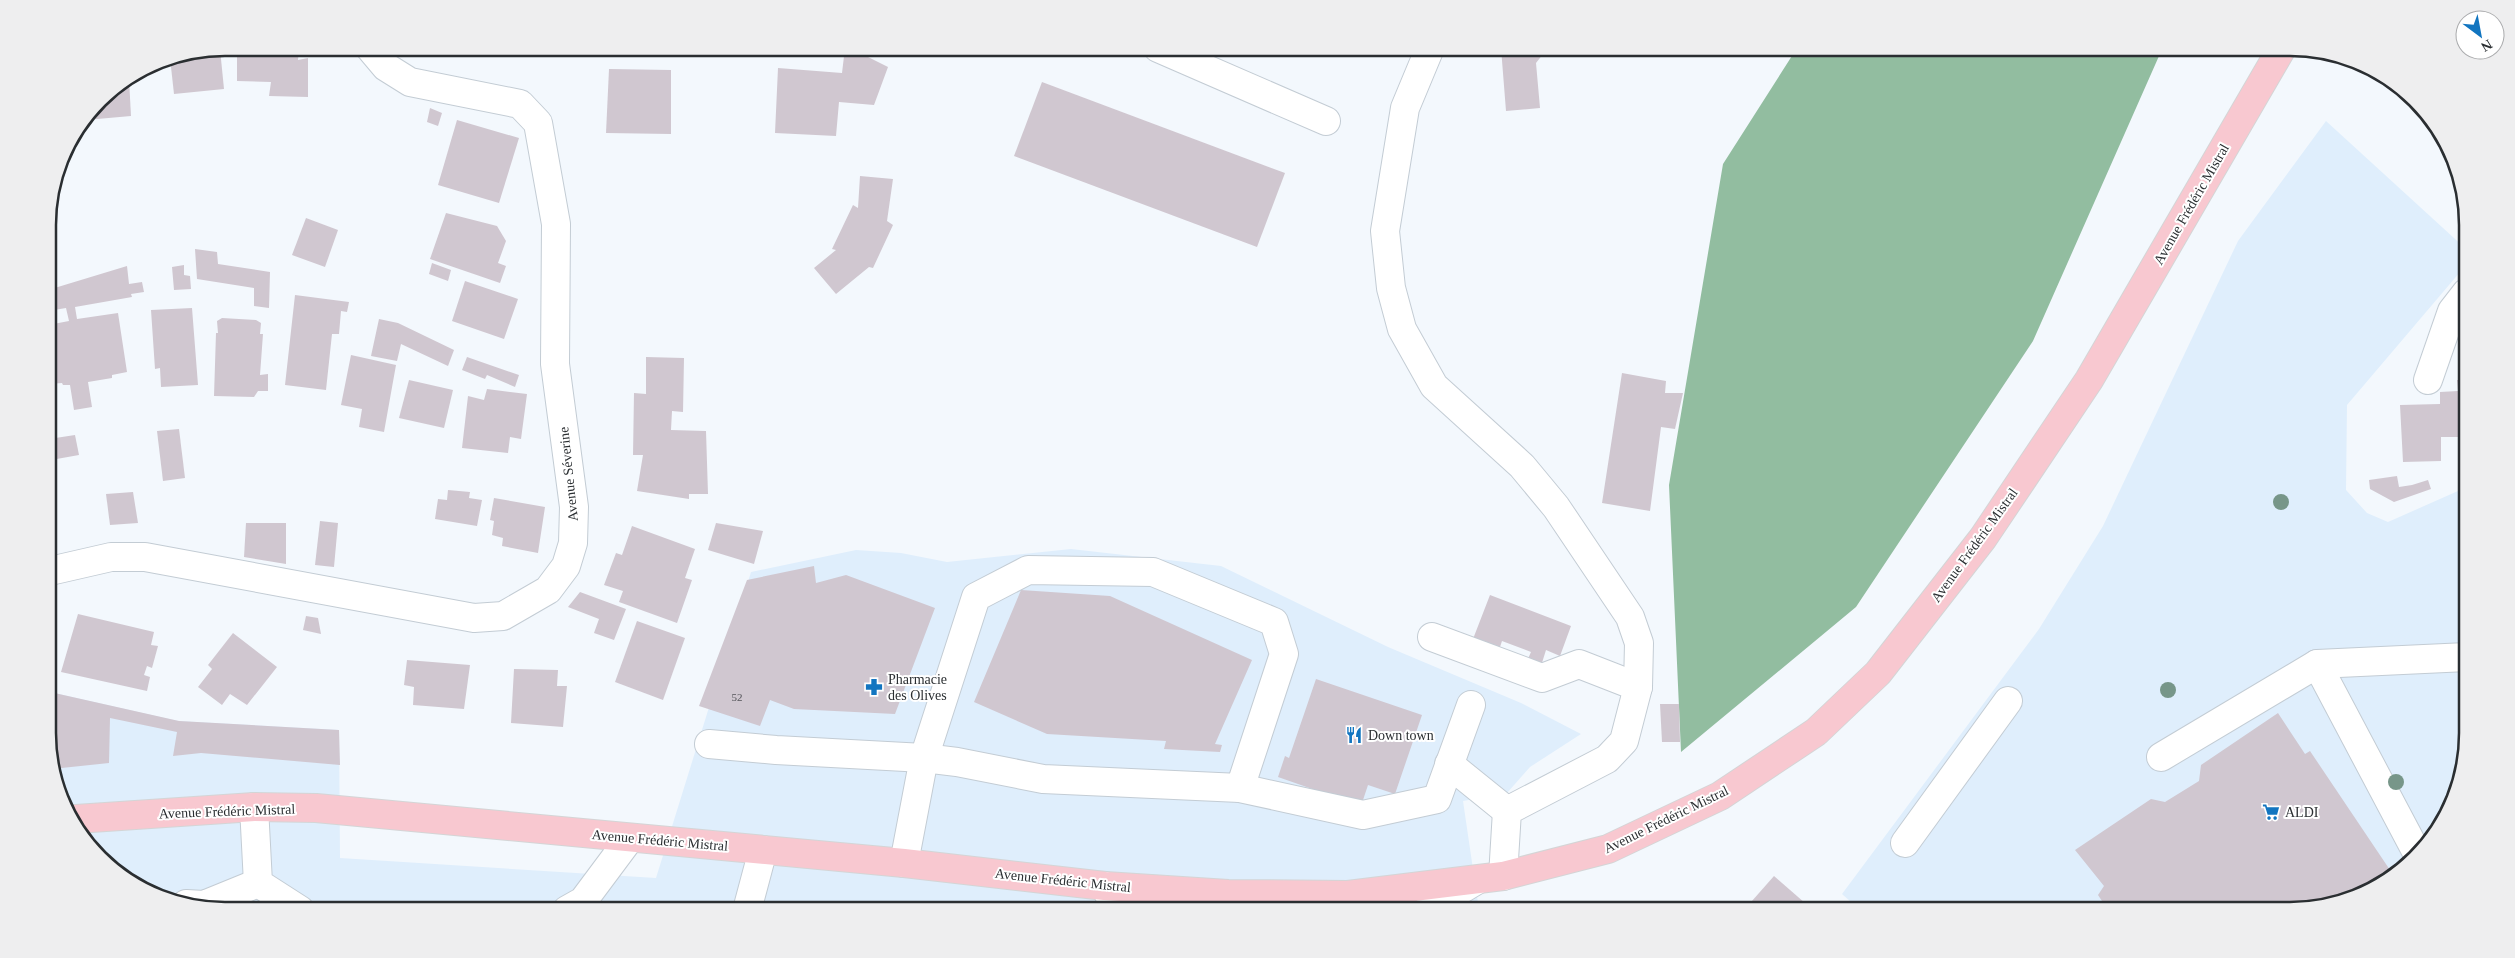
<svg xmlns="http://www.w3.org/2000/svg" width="2515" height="958" font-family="Georgia,serif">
<rect width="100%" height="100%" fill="#f3f8fd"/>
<!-- built -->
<g fill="#dfeefc">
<path d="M2326,121L2466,249V265L2347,405L2346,490L2367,513L2388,522L2467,487V733L2459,784L2453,786L2454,797L2437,832L2398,874L2347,901L2301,910H1860L1842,894L2039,629L2103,526L2238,241Z"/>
<path d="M1071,549L1221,566L1388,647L1521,703L1581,734L1530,767L1507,793L1463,801L1479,910H225L168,901L91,850L51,767L50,692L178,721L339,730L340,858L656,878L751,572L856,550L901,553L947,562Z"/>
</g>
<!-- forest -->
<path fill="#92bda0" d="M1797,48H2165L2159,56L2033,341L1856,607L1681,752L1669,485L1723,164Z"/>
<!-- building -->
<g fill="#d0c7d0">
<path d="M237,48H299L298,60L308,58V97L269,96L271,82L237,81Z"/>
<path d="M845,48H850L888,67L874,105L839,102L836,136L775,133L778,68L842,73Z"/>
<path d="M1501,48H1537L1543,54L1536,63L1540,108L1506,111Z"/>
<path d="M220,49L224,89L174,94L170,58Z"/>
<path d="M609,69L671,70V134L606,133Z"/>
<path d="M129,79L131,116L86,120L108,92Z"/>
<path d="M1042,82L1285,173L1257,247L1014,156Z"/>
<path d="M430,108L442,113L438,126L427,122Z"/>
<path d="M457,120L519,138L499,203L438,185Z"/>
<path d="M860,176L893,179L887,221L893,225L873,268L869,267L836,294L814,268L836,250L832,249L853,205L858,208Z"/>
<path d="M446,213L497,226L506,241L498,263L506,266L500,283L430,259Z"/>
<path d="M306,218L338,230L325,267L292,255Z"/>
<path d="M195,249L217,252L218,264L270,272L269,308L254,306V288L197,279Z"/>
<path d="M432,263L451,270L448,281L429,274Z"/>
<path d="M184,265V275L190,276L191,289L174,290L172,267Z"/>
<path d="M127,266L129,284L142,282L144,292L131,294L132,297L75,307L77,319L118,313L127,372L112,375V378L88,382L92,407L74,410L70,385H63L62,383L49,384L48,325L69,321L66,308L48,311V290Z"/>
<path d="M465,281L518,299L504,339L452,321Z"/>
<path d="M295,295L349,302L347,312L341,311L339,334H332L326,390L285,385Z"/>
<path d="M192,308L198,385L161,387L160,368L155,369L151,310Z"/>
<path d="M222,318L256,320L261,323L260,334H263L260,375L268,374V391H258L254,397L214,396L216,333H218L217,321Z"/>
<path d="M379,319L398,323L454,350L448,366L401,344L397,361L371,356Z"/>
<path d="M351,355L396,365L384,432L359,427L362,409L341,405Z"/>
<path d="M467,357L519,375L515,387L487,375L485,379L462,370Z"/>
<path d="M646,357L684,358L683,412L672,411L671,430L706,431L708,494H689V499L637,491L643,455H633L634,393L646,394Z"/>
<path d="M1622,373L1666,381L1665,393H1683L1675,429L1661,427L1650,511L1602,503Z"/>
<path d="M409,380L453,390L444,428L399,418Z"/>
<path d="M2457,380H2466L2467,437H2441V461L2403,462L2400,405L2440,404V392L2458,391Z"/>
<path d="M487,389L527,394L521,439L510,437L508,453L462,448L468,396L484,400Z"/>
<path d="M179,429L185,478L163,481L157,431Z"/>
<path d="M75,435L79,455L51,460L49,439Z"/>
<path d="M2397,476L2399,487L2412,485L2428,480L2431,489L2394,502L2370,489L2369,480Z"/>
<path d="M448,490L470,492L469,498L482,500L477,526L435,519L438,499L447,500Z"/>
<path d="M133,492L138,523L110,525L106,494Z"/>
<path d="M494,498L545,507L538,553L502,546L503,538L492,535L494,521L490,520Z"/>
<path d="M320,521L338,523L334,567L315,565Z"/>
<path d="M246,523H286V564L244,557Z"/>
<path d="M716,523L763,531L754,564L708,550Z"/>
<path d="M632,526L695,549L685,578L692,580L677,623L619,602L623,591L604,585L616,553L622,555Z"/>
<path d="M814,566L816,583L846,575L935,608L895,714L794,709L770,700L760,726L699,706L747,580Z"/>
<path d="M1021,590L1110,596L1252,660L1215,744L1222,745L1220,752L1164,749L1166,741L1047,734L974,702Z"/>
<path d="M580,592L626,609L614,640L594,633L599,619L568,607Z"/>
<path d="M1490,595L1571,626L1560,656L1546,650L1541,666L1527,661L1531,652L1502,641L1499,650L1473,639Z"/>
<path d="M78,614L154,632L151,645L158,646L152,668L147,666L144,675L150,677L147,691L61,672Z"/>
<path d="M306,616L318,618L321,634L303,630Z"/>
<path d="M637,621L685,638L663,700L615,682Z"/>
<path d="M233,633L277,667L247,705L230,694L222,705L198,687L212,669L208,665Z"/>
<path d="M407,660L470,665L464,709L413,705L414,687L404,685Z"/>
<path d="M514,669L558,670L557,686H567L563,727L511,723Z"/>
<path d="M1316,679L1422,715L1395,794L1368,785L1361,806L1278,777L1285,756L1289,758Z"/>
<path d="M50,692L179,721L339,730L340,765L201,753L173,756L177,732L110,718L109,763L52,769Z"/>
<path d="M1660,704H1679L1680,742H1662Z"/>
<path d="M2278,713L2305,754L2310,751L2394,876L2347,901L2301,910H2108L2098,895L2104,886L2075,850L2151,799L2165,802L2199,781L2201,765Z"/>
<path d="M1774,876L1813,910H1744Z"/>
</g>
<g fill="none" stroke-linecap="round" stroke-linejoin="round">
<!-- minor casing -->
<g stroke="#c3ccd4" stroke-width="30">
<g id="minor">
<path d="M1158,48L1326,121"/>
<path d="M1430,48L1405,108L1385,231L1391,288L1402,329L1434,386L1522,466L1556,507L1630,617L1639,643L1638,687L1624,741L1607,759L1507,811L1503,876"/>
<path d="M2428,380L2452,311L2466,293"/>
<path d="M50,571L111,557H145L474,618L503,616L548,590L566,566L573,543L574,507L555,364L556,224L538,123L520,104L410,82L386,67L370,48"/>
<path d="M1432,637L1542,678L1579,664L1638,687"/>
<path d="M2317,664L2467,657"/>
<path d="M709,744L776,750L924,758L957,762L1043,779L1240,788L1363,815L1437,799L1471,705"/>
<path d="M2161,757L2317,664L2417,853"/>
<path d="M1449,764L1507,811"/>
<path d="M254,807L258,883L300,910"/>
<path d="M1905,843L2008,701"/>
<path d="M904,863L924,758L976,597L1028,570L1153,572L1274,622L1284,654L1240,788"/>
<path d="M1105,886L1116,910"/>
<path d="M186,904L204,905L258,883"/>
<path d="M567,910L583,901L630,838"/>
<path d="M747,910L763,850"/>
<path d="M1427,910L1477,880"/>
</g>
</g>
<!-- major casing -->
<g stroke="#d4d5d6" stroke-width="30">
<path id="major" d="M76,819L254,807L316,808L904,863L1105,886L1228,894L1348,895L1503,876L1608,849L1720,796L1816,732L1878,673L1983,538L2089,380L2282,48"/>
</g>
<!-- minor -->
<use href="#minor" stroke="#fff" stroke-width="28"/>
<!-- major -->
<use href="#major" stroke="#f8c8d0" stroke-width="28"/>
</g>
<!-- trees -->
<g fill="#779689">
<circle cx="2281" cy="502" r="8"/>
<circle cx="2168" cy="690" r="8"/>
<circle cx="2396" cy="782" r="8"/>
</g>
<!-- icons -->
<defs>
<g id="pharmacy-bare" transform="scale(1.35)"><path d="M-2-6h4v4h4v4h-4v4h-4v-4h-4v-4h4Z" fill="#1275c0" stroke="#fff" stroke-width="2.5" paint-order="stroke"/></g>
<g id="restaurant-bare" transform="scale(1.35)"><path d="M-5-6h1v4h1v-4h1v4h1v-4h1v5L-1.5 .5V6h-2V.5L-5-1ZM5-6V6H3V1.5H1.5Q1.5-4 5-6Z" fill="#1275c0" stroke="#fff" stroke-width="2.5" paint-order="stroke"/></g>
<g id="supermarket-bare" transform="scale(1.35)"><path d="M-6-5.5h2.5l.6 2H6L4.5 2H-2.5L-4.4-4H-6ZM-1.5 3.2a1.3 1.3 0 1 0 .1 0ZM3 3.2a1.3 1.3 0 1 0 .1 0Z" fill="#1275c0" stroke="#fff" stroke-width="2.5" paint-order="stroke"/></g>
</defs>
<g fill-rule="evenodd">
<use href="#pharmacy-bare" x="874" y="687"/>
<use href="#restaurant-bare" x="1354" y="735"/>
<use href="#supermarket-bare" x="2271" y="812"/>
</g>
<g text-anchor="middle" stroke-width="4" stroke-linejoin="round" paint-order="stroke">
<!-- number labels -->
<g font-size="11" fill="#545459">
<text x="737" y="701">52</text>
</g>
<!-- street labels -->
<g font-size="14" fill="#2a2e31" stroke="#fff">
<text transform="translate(2191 204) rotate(-60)" y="5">Avenue Frédéric Mistral</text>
<text transform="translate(568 474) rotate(-96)" y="5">Avenue Séverine</text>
<text transform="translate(1974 545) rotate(-54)" y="5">Avenue Frédéric Mistral</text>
<text transform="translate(227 811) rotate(-2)" y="5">Avenue Frédéric Mistral</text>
<text transform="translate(1666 819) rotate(-26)" y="5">Avenue Frédéric Mistral</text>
<text transform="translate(660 840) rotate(5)" y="5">Avenue Frédéric Mistral</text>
<text transform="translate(1063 880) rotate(6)" y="5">Avenue Frédéric Mistral</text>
</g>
<!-- poi labels -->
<g font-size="14" fill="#2a2e31" stroke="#fff" text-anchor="start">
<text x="888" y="684">Pharmacie<tspan x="888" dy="16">des Olives</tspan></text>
<text x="1368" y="740">Down town</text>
<text x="2285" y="817">ALDI</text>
</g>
</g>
<!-- crop -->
<path d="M0 0H2515V958H0ZM225 56H2290A169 169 0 0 1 2459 225V733A169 169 0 0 1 2290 902H225A169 169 0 0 1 56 733V225A169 169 0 0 1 225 56Z" fill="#eeeeef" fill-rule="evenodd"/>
<path fill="none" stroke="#2a2e31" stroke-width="2.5" d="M225 56H2290A169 169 0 0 1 2459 225V733A169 169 0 0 1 2290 902H225A169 169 0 0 1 56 733V225A169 169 0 0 1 225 56Z"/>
<!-- north arrow -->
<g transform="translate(2480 35) rotate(148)"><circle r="24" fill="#ffffff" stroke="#aaabad"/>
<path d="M0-4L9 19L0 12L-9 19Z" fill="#1275c0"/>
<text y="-8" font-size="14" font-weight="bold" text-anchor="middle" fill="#2a2e31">N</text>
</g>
</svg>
